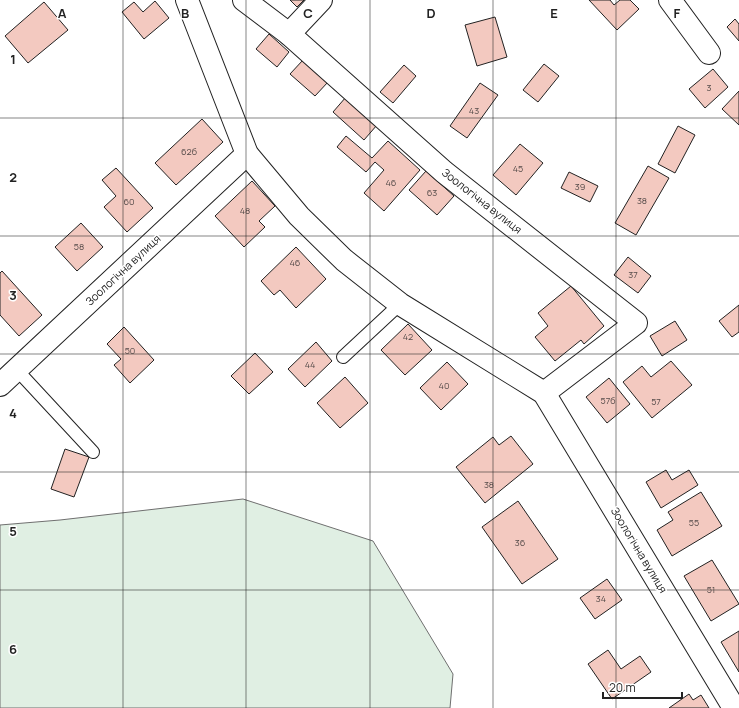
<svg xmlns="http://www.w3.org/2000/svg" width="739" height="708" font-family="Manrope,sans-serif">
<rect width="100%" height="100%" fill="#fff"/>
<!-- green -->
<path fill="#e0efe3" stroke="#6f6f6f" d="M243,499L373,541L453,674L450,708H0V525L60,520Z"/>
<!-- building -->
<g fill="#f3c9c0" stroke="#222">
<path d="M290,0H304L297,7Z"/>
<path d="M589,0H610L614,5L620,0H630L639,9L617,30Z"/>
<path d="M155,1L169,18L144,39L122,12L134,2L143,12Z"/>
<path d="M44,2L68,30L28,63L5,36Z"/>
<path d="M495,17L507,57L477,66L465,25Z"/>
<path d="M735,19L739,24V41L727,27Z"/>
<path d="M269,34L289,52L277,67L256,49Z"/>
<path d="M303,60L328,82L315,96L290,74Z"/>
<path d="M544,64L559,76L538,102L523,90Z"/>
<path d="M404,65L416,76L393,103L380,92Z"/>
<path d="M713,69L728,87L705,108L689,89Z"/>
<path d="M480,83L498,95L467,138L450,126Z"/>
<path d="M739,91V125L722,109Z"/>
<path d="M346,97L377,125L364,140L333,112Z"/>
<path d="M202,119L223,142L176,185L155,163Z"/>
<path d="M678,126L695,135L675,173L658,164Z"/>
<path d="M346,136L372,158L388,141L420,170L384,211L364,193L384,170L375,162L366,172L337,147Z"/>
<path d="M520,144L543,163L516,195L493,175Z"/>
<path d="M648,166L669,178L636,235L615,223Z"/>
<path d="M116,168L153,208L127,232L104,207L116,196L102,180Z"/>
<path d="M426,171L454,196L437,215L409,190Z"/>
<path d="M569,172L598,186L590,202L561,188Z"/>
<path d="M252,181L275,206L259,221L265,227L244,247L215,216Z"/>
<path d="M81,223L103,247L77,271L55,247Z"/>
<path d="M296,247L326,279L296,308L280,290L274,295L261,281Z"/>
<path d="M628,257L651,276L638,293L614,275Z"/>
<path d="M2,271L42,315L19,336L0,315V273Z"/>
<path d="M571,286L604,326L584,344L581,340L555,361L535,337L548,326L538,313Z"/>
<path d="M739,305V332L732,337L719,321Z"/>
<path d="M675,321L687,340L662,356L650,336Z"/>
<path d="M408,324L432,350L405,375L381,350Z"/>
<path d="M124,327L154,360L130,383L114,365L121,359L107,344Z"/>
<path d="M316,342L332,361L305,387L288,369Z"/>
<path d="M255,353L273,372L249,394L231,376Z"/>
<path d="M671,361L692,385L652,418L623,382L642,366L651,377Z"/>
<path d="M447,362L468,384L441,410L420,388Z"/>
<path d="M345,377L368,403L340,428L317,403Z"/>
<path d="M609,378L630,404L607,423L586,397Z"/>
<path d="M511,436L533,464L485,503L456,467L493,437L499,445Z"/>
<path d="M65,449L89,457L74,497L51,489Z"/>
<path d="M666,470L672,480L689,470L698,485L661,508L646,482Z"/>
<path d="M701,492L722,526L672,556L657,530L673,520L668,512Z"/>
<path d="M518,501L558,559L522,584L482,527Z"/>
<path d="M712,560L739,604L711,621L684,576Z"/>
<path d="M607,579L622,600L595,619L580,598Z"/>
<path d="M739,631V672L721,642Z"/>
<path d="M608,650L621,669L640,656L651,672L612,699L588,664Z"/>
<path d="M689,694L693,700L701,695L709,708H669Z"/>
</g>
<g fill="none" stroke-linecap="round" stroke-linejoin="round">
<!-- service casing -->
<g stroke="#222" stroke-width="14">
<g id="service">
<path d="M343,357L400,304"/>
<path d="M17,370L93,452"/>
</g>
</g>
<!-- minor casing -->
<g stroke="#222" stroke-width="24">
<g id="minor">
<path d="M187,0L247,154L299,216L344,260L400,304L544,393L734,708"/>
<path d="M244,0L289,34L444,172L636,323L544,393"/>
<path d="M670,0L709,53"/>
<path d="M289,34L321,0"/>
<path d="M0,385L247,154"/>
</g>
</g>
<!-- service -->
<use href="#service" stroke="#fff" stroke-width="12"/>
<!-- minor -->
<use href="#minor" stroke="#fff" stroke-width="22"/>
</g>
<!-- grid -->
<path fill="none" stroke="#222" stroke-width="1" stroke-opacity="0.55" d="M123,0V708M246,0V708M370,0V708M493,0V708M616,0V708M0,118H739M0,236H739M0,354H739M0,472H739M0,590H739"/>
<g text-anchor="middle" stroke-width="3" stroke-linejoin="round" paint-order="stroke">
<!-- number labels -->
<g font-size="9" fill="#564c4a">
<text x="709" y="91">3</text>
<text x="474" y="114">43</text>
<text x="189" y="155">62б</text>
<text x="518" y="172">45</text>
<text x="391" y="186">46</text>
<text x="580" y="190">39</text>
<text x="432" y="196">63</text>
<text x="642" y="204">38</text>
<text x="129" y="205">60</text>
<text x="245" y="214">48</text>
<text x="79" y="250">58</text>
<text x="295" y="266">46</text>
<text x="633" y="278">37</text>
<text x="408" y="340">42</text>
<text x="130" y="354">50</text>
<text x="310" y="368">44</text>
<text x="444" y="389">40</text>
<text x="608" y="404">57б</text>
<text x="656" y="405">57</text>
<text x="489" y="488">38</text>
<text x="694" y="526">55</text>
<text x="520" y="546">36</text>
<text x="711" y="593">51</text>
<text x="601" y="602">34</text>
</g>
<!-- street labels -->
<g font-size="11" fill="#222" stroke="#fff">
<text transform="translate(482 201) rotate(38)" y="4">Зоологічна вулиця</text>
<text transform="translate(123 270) rotate(-43)" y="4">Зоологічна вулиця</text>
<text transform="translate(639 550) rotate(59)" y="4">Зоологічна вулиця</text>
</g>
</g>
<g font-size="13" text-anchor="middle" font-weight="bold" fill="#222" stroke="#fff" stroke-width="3" stroke-linejoin="round" paint-order="stroke">
<text x="62" y="18">A</text>
<text x="185" y="18">B</text>
<text x="308" y="18">C</text>
<text x="431" y="18">D</text>
<text x="554" y="18">E</text>
<text x="677" y="18">F</text>
<text x="13" y="64">1</text>
<text x="13" y="182">2</text>
<text x="13" y="300">3</text>
<text x="13" y="418">4</text>
<text x="13" y="536">5</text>
<text x="13" y="654">6</text>
</g>
<!-- scale -->
<path d="M603 692v6h79v-6" fill="none" stroke="#222222" stroke-width="2"/>
<text x="609" y="692" font-size="12" fill="#222222" stroke="#ffffff" stroke-width="3" paint-order="stroke">20 m</text>
</svg>
